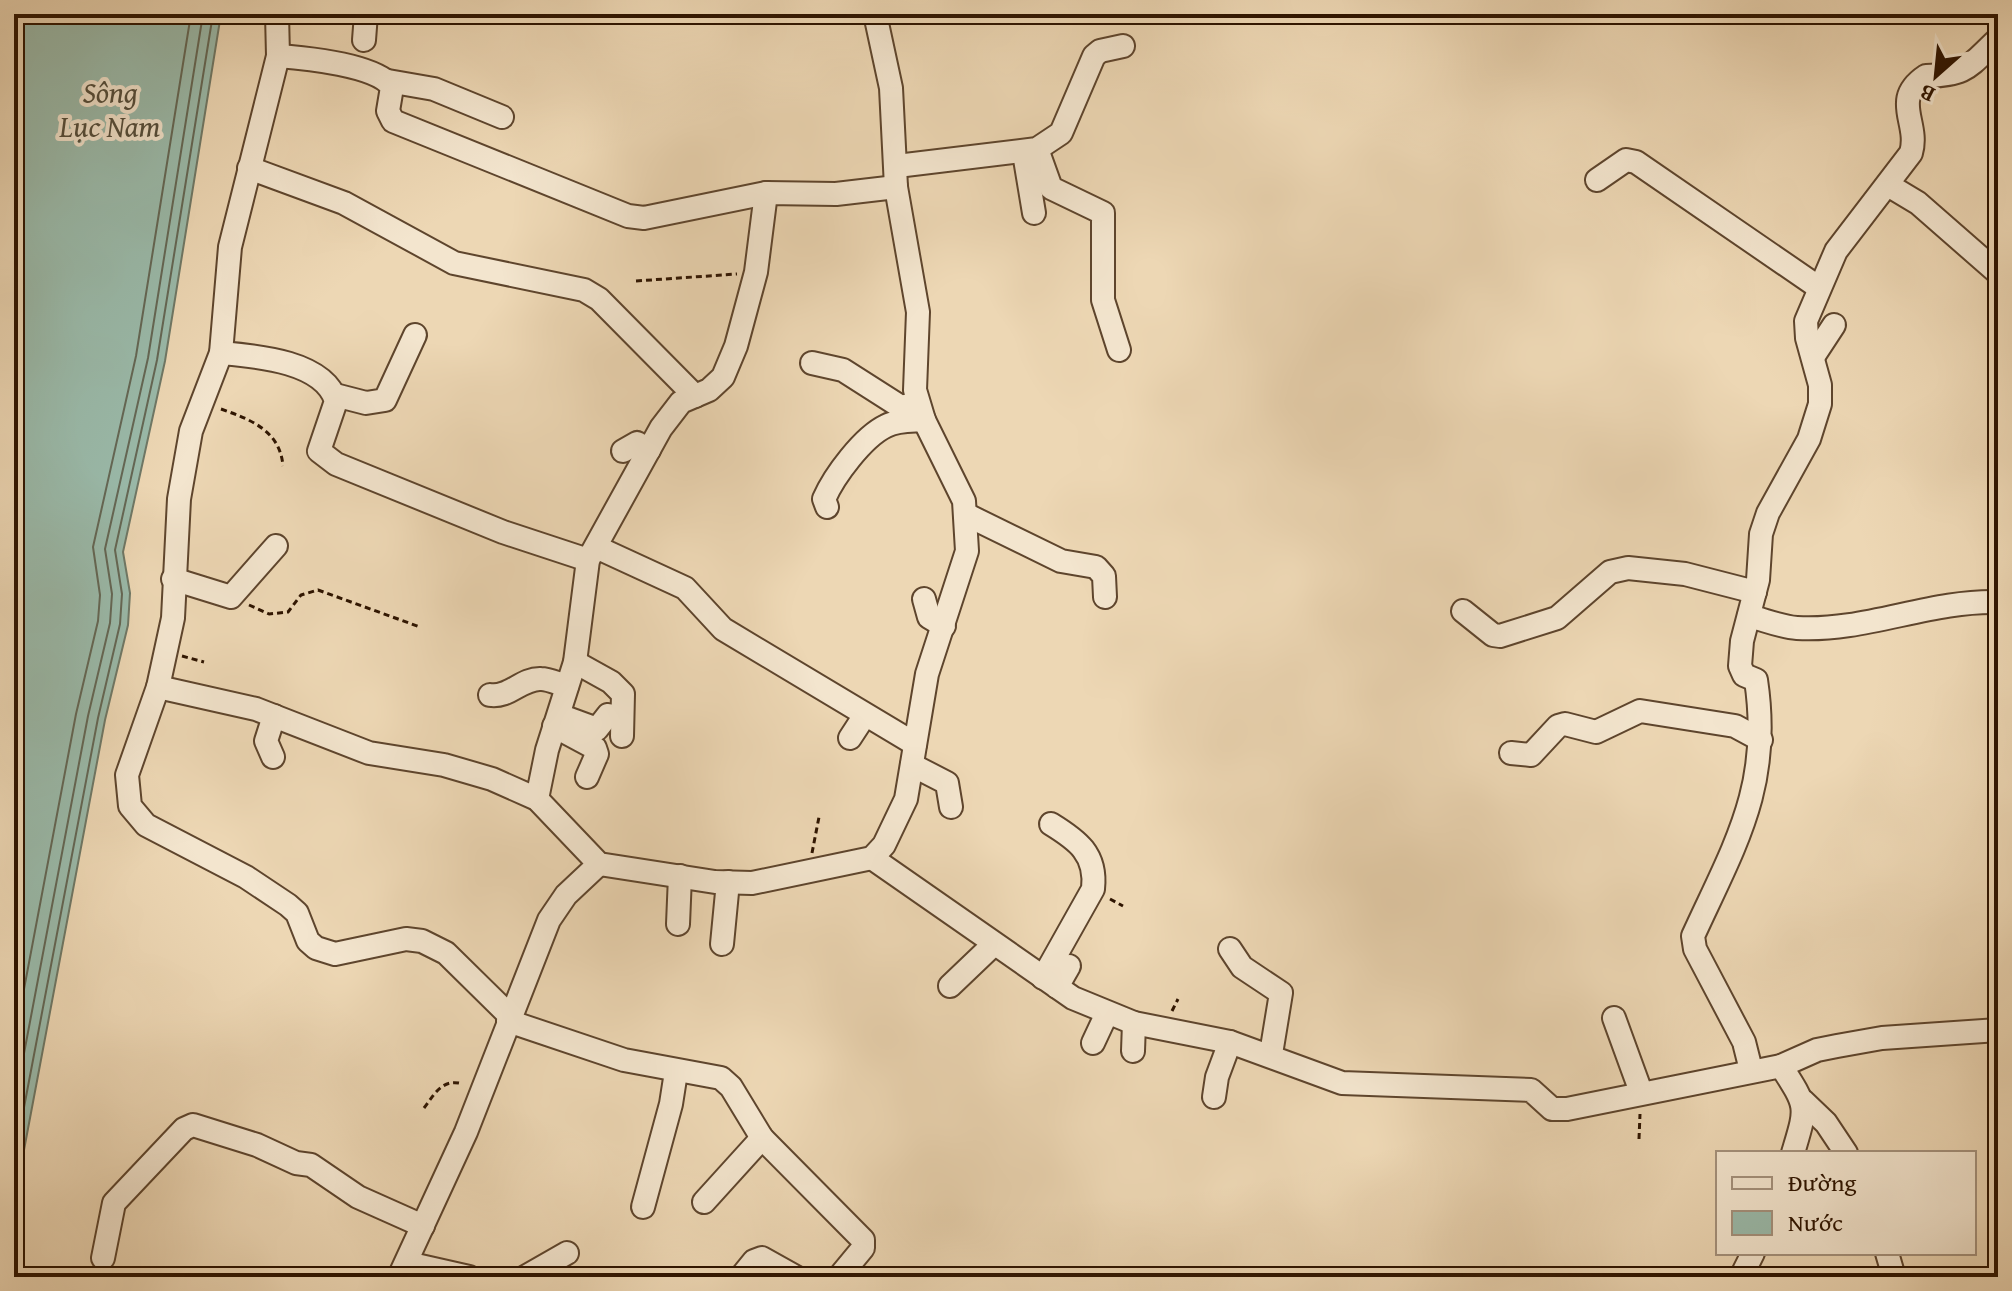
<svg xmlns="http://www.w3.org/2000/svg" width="2012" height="1291" font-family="'Gentium Book Plus',serif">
<rect width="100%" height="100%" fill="#edd7b4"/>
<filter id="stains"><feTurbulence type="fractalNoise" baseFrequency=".0025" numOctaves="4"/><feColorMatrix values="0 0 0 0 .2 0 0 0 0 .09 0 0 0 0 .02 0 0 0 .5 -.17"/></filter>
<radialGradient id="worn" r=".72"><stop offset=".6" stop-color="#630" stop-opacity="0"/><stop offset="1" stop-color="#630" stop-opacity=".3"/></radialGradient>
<!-- water -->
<path fill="#9abaaa" stroke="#6f7866" stroke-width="2" d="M14,14H221L165,361L123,552L130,593L128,625L105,720L14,1203Z"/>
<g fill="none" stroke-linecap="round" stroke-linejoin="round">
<!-- shore -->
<g stroke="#646755" stroke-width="2">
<path d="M14,1042L76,714L98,621L100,595L93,547L136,356L191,14"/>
<path d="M14,1106L88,716L110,623L112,594L105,549L148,358L203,14"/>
<path d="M14,1160L98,718L120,624L122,594L115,550L157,360L213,14"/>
</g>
<!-- minor casing -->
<g stroke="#5e452d" stroke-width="26">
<g id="minor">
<path d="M277,14L278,56L230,247L221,353L191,431L179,499L173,618L158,687L127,775L130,806L146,825L246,877L288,905L297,913L308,941L316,948L335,954L406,939L422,941L446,953L510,1016"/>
<path d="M364,40L366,14"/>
<path d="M278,56C305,58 377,65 392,87L388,111L393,121L628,216L644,218L766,193L836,194L896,187"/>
<path d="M388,81L434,89L502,117"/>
<path d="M1037,149L1051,188L1103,213V300L1119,350"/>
<path d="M1024,153L1034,213"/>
<path d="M897,166L1037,149L1061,133L1094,56L1100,51L1123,46"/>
<path d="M249,168L344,203L454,263L584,290L599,299L695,396"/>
<path d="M1597,180L1626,160L1636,162L1818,287"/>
<path d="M1888,185L1918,203L1998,273"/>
<path d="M221,353C255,356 324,361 336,401L319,451L336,464L503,532L588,560"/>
<path d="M1813,357L1834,325"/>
<path d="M812,363L843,370L901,407L918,403"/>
<path d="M335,395L366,403L385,400L415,335"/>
<path d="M623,451L637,443L649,450"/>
<path d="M827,507L824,499C834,476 863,437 886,426C897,420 912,421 924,420"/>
<path d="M965,514L1061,561L1096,567L1104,576L1105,597"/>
<path d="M596,547L685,588L723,629L915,744"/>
<path d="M173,579L231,597L276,546"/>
<path d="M924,599L929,617L944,626"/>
<path d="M1463,611L1493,635L1500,636L1557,618L1610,572L1628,568L1685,574L1755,592"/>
<path d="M1749,616C1765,620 1781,627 1797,628C1865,632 1930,600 1998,602"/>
<path d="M575,662L611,682L623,694L622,736"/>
<path d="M158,687L256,709L369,753L444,765L492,779L537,799L599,864L715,882L752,883L872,858L884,845L906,799L927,674L967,551L964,501L924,420L915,390L918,312L896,187L891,88L875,14"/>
<path d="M490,695C509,698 522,678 541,679C549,679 559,684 567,686"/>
<path d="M567,718L597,729L608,715"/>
<path d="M554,726L595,748L597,754L587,777"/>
<path d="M850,738L865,715"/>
<path d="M1511,753L1531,755L1558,726L1565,724L1596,732L1640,711L1735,726L1761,740"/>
<path d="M273,757L266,741L274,716"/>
<path d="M912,765L947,783L951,807"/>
<path d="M537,799L547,750L575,662L588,560L661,428L681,402L709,390L723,377L736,346L756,272L766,193"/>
<path d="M872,858L1073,998L1134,1023L1230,1042L1342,1083L1531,1090L1552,1109H1567L1781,1066L1817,1050L1837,1046L1882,1038L1998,1030"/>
<path d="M678,924L680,876"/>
<path d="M722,944L728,882"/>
<path d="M1230,949L1242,967L1281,993L1271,1054"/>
<path d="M1043,978L1093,889C1097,854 1077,840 1051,824"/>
<path d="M950,986L994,944"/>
<path d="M1057,987L1069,966"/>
<path d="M1614,1018L1641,1092"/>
<path d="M508,1021L624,1060L721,1078L731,1087L762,1138L863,1240V1248L839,1277"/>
<path d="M1093,1043L1107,1013"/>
<path d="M1133,1051L1134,1023"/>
<path d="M1781,1066C1808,1108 1807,1106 1793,1153"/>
<path d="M1751,1070L1744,1042L1695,949L1693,936C1735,844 1772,786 1756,680L1744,675L1740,666L1742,641L1758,580L1761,534L1768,513L1809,439L1820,404V385L1807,338L1806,321L1836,251L1911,153C1920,122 1890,100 1926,76C1968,75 1968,67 1998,39"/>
<path d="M1214,1097L1217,1077L1230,1042"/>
<path d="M1803,1101L1826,1123L1846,1153"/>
<path d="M704,1202L762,1138"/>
<path d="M643,1207L671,1104L676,1072"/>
<path d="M1887,1253L1894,1277"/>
<path d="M103,1258L114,1203L184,1129L193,1125L257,1145L296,1163L311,1165L358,1197L423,1226"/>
<path d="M407,1263L469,1277"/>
<path d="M399,1277L466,1132L549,920L566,895L599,864"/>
<path d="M525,1277L567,1253"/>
<path d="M741,1277L754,1261L762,1258L796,1277"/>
<path d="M1741,1277L1753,1253"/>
</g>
</g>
<!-- path -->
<g stroke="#2e1400" stroke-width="3" stroke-dasharray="6 4" stroke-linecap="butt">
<path d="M636,281L737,274"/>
<path d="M221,409C252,420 280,431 283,466"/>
<path d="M249,605L269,614L288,612L301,595L318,590L420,627"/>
<path d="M182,656L204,662"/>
<path d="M812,853L819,817"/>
<path d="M1110,899L1123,906"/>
<path d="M1172,1011L1178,999"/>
<path d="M424,1108C435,1093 443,1078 463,1084"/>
<path d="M1639,1139L1640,1114"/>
</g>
<!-- minor -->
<use href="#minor" stroke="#f3e5ce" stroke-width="22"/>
</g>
<g text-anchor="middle" stroke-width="8" stroke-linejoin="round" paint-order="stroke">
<!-- water labels -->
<g font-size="30" font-style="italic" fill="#544e3c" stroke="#f3e5ce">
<text x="110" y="103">Sông<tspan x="110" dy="34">Lục Nam</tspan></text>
</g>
</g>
<!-- margin -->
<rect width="2012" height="1291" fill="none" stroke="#edd7b4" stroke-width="48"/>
<rect x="16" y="16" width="1980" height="1259" fill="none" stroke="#2e1400" stroke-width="4"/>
<rect x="24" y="24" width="1964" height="1243" fill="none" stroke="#2e1400" stroke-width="2"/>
<!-- legend -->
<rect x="1716" y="1151" width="260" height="104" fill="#f3e5ce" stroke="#a4917c" stroke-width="2"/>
<rect x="1732" y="1177" width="40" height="12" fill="#f3e5ce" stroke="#a4917c" stroke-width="2"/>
<text x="1788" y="1191" font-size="24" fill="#2e1400">Đường</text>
<rect x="1732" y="1211" width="40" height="24" fill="#9abaaa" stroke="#a4917c" stroke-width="2"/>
<text x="1788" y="1231" font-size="24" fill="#2e1400">Nước</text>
<!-- north arrow -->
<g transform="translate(1936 76) rotate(207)" stroke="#f3e5ce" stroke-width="6" paint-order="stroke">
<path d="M0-6L14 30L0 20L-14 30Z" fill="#2e1400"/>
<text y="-12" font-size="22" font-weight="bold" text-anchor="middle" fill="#2e1400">B</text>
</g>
<rect width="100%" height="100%" filter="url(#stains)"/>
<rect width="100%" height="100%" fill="url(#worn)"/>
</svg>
